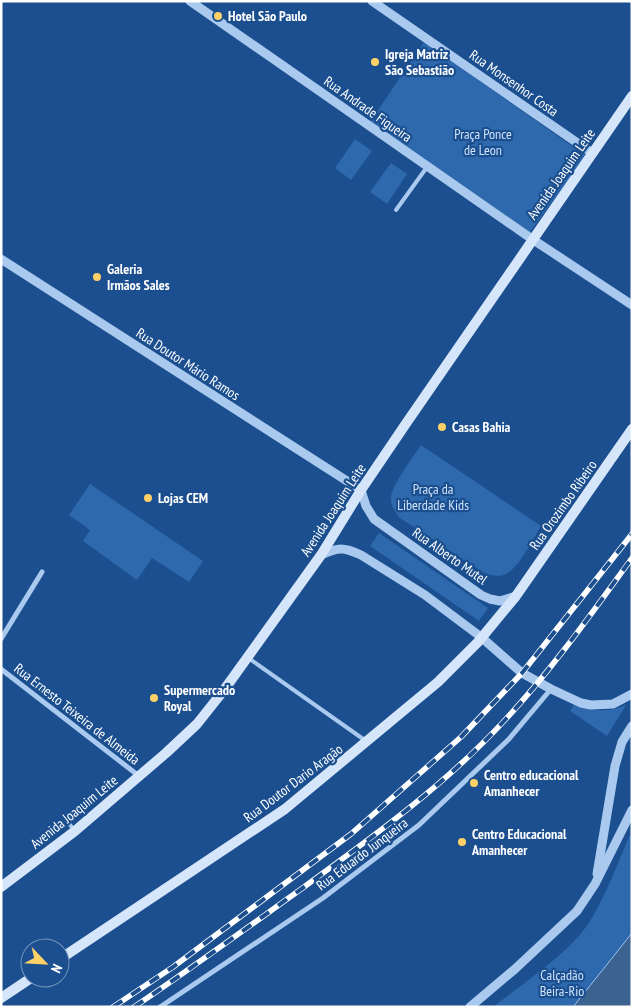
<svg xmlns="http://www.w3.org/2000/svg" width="633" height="1008" font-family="'PT Sans Narrow',sans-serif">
<rect width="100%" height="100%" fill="#1b4f8f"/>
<!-- green -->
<g fill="#2e69ad">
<path d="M424,42L586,156L530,232L370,122Z"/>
<path d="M355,139L372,151L351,180L335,168Z"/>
<path d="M391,163L407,174L387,204L370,192Z"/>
<path d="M421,445L541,526C533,539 518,571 503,575C497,577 490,575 484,573L400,518C395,512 390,505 391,497C392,485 413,457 421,445Z"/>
<path d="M90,484L203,561L189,582L152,558L137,580L83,541L90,530L69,515Z"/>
<path d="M379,533L488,608L479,621L370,546Z"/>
<path d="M574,704C591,711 609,713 626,705L607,736L570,711Z"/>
<path d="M632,830V933L573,1007H493C521,985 569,953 588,924C607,895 618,861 632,830Z"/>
</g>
<!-- water -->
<path fill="#3c6290" stroke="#9cc4f0" d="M632,933V1007H573Z"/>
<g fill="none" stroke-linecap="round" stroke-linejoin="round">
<!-- service -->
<g stroke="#a9c9ee" stroke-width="4">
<path d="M396,210L427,167"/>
<path d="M247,657L366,741"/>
<path d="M66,820L75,831"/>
</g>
<!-- minor -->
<g stroke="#a9c9ee" stroke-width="5">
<path d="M1,639L42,572"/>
<path d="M1,669L139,776"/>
<path d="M160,1007L323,898L419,825L509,739L551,689"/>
</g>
<!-- tertiary -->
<g stroke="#a9c9ee" stroke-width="9">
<path d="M190,1L532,239L632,305"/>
<path d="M372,1L592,153"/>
<path d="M1,259L361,490L366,506L374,519L481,595L490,599L500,601L516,596"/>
<path d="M321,555C338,547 344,547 361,555L425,595L481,637L522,673L551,689L581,703L591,705L613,704L632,694"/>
<path d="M597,874L615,766L622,742L632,726"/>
<path d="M470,1007L515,969L577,911L595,884L632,810"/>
</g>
<!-- secondary -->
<g stroke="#d6e6fa" stroke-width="10">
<path d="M1,887L75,831L166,753L197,724L224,690L321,555L361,490L405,425L632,96"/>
<path d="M60,959L285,809L438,682L478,642L516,596L632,429"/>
<path d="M1,998L31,978"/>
</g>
<!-- rail casing -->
<g stroke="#fff" stroke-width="5.5">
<g id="rail">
<path d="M113,1007L173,967L351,834L461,737L522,673L632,534"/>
<path d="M134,1007C192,968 248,927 304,887C374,836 445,785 504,721C551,671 591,614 632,558"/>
</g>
</g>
<!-- rail -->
<use href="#rail" stroke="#1b4f8f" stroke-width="4" stroke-dasharray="11" stroke-linecap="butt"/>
</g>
<!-- markers -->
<g fill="#ffd166" stroke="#1b4f8f" stroke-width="2">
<circle cx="218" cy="16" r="5"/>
<circle cx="375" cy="62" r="5"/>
<circle cx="97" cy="277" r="5"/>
<circle cx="442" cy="427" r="5"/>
<circle cx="148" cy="498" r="5"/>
<circle cx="154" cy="698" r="5"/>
<circle cx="474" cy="783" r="5"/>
<circle cx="462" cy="842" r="5"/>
</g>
<g text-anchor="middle" stroke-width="4.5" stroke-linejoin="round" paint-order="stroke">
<!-- poi labels -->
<g font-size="14" font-weight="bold" fill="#fff" stroke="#1b4f8f" text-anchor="start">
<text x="228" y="21">Hotel São Paulo</text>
<text x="385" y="59">Igreja Matriz<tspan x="385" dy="16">São Sebastião</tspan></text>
<text x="107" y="274">Galeria<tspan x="107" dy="16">Irmãos Sales</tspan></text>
<text x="452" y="432">Casas Bahia</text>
<text x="158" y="503">Lojas CEM</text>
<text x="164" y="695">Supermercado<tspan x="164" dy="16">Royal</tspan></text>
<text x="484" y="780">Centro educacional<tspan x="484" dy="16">Amanhecer</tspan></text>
<text x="472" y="839">Centro Educacional<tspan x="472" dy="16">Amanhecer</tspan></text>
</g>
<!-- street labels -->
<g font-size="14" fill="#fff" stroke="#1b4f8f">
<text transform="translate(514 83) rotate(35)" y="5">Rua Monsenhor Costa</text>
<text transform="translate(368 109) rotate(35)" y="5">Rua Andrade Figueira</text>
<text transform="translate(561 174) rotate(-55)" y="5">Avenida Joaquim Leite</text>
<text transform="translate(188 364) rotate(33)" y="5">Rua Doutor Mário Ramos</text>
<text transform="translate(563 505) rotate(-55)" y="5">Rua Orozimbo Ribeiro</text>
<text transform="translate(333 510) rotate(-57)" y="5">Avenida Joaquim Leite</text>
<text transform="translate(450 556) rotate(35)" y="5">Rua Alberto Mutel</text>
<text transform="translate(77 714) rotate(38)" y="5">Rua Ernesto Teixeira de Almeida</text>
<text transform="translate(293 783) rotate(-37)" y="5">Rua Doutor Dario Aragão</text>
<text transform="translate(74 812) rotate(-39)" y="5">Avenida Joaquim Leite</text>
<text transform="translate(362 854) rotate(-37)" y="5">Rua Eduardo Junqueira</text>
</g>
<!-- park labels -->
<g font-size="14" fill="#cfe3fa" stroke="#1b4f8f">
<text x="483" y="139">Praça Ponce<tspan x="483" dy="16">de Leon</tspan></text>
<text x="433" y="494">Praça da<tspan x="433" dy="16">Liberdade Kids</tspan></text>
<text x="562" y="980">Calçadão<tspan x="562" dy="16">Beira-Rio</tspan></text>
</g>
</g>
<!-- border -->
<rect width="633" height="1008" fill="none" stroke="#ffffff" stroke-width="5"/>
<!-- north arrow -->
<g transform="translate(45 963) rotate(115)"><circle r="24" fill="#1b4f8f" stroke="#7695bc"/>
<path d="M0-4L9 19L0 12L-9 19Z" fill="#ffd166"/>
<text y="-8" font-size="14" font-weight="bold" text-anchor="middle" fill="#ffffff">N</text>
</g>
</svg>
